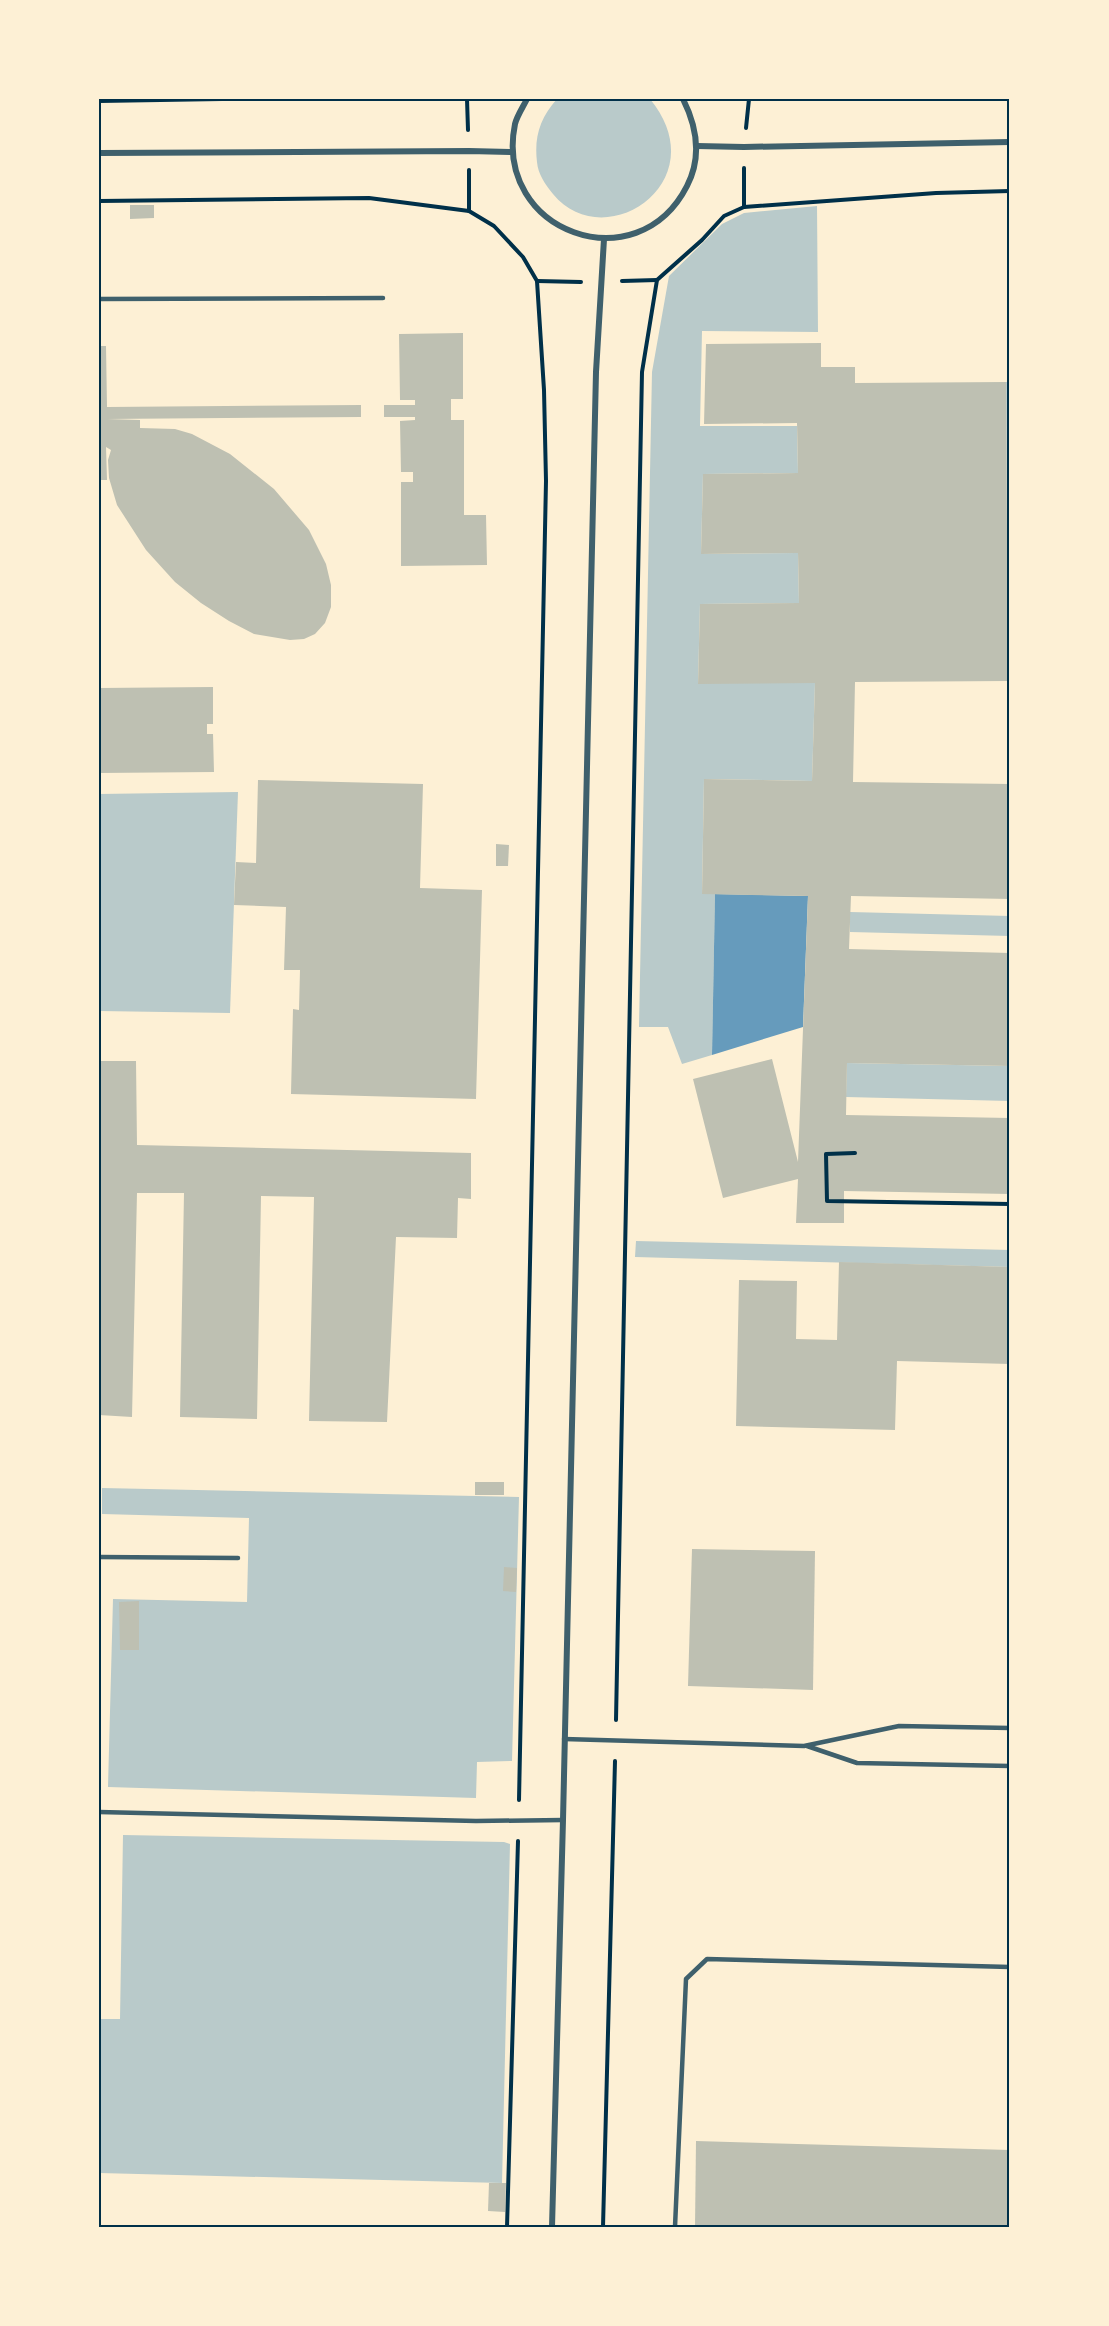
<svg xmlns="http://www.w3.org/2000/svg" width="1109" height="2326" font-family="Ubuntu,sans-serif">
<rect width="100%" height="100%" fill="#fdf0d5"/>
<!-- green -->
<g fill="#b9caca">
<path d="M557,99H650C718,182 604,257 553,194C545,184 538,174 537,162C534,137 540,118 557,99Z"/>
<path d="M817,206L818,332L702,331L700,426H797L798,473L703,474L701,554L798,553L799,603L700,604L698,683H815L812,781L704,779L702,893L715,894L712,1055L682,1064L668,1027H639L652,372L669,276L722,224L744,213Z"/>
<path d="M1006,382H1010V589L1007,586Z"/>
<path d="M238,792L230,1013L99,1011V794Z"/>
<path d="M850,912L1010,916V936L850,932Z"/>
<path d="M847,1063L1010,1066V1101L846,1097Z"/>
<path d="M636,1241L1010,1250V1267L635,1257Z"/>
<path d="M102,1488L519,1497L512,1761L477,1762L476,1798L108,1787L113,1599L247,1602L249,1518L102,1514Z"/>
<path d="M123,1835L504,1842L510,1844L502,2183L99,2173V2019H120Z"/>
</g>
<!-- water -->
<path fill="#669bbc" d="M715,894L808,896L803,1027L712,1055Z"/>
<!-- building -->
<g fill="#bec0b2">
<path d="M130,205H154V218L130,219Z"/>
<path d="M463,333V399H451V420H464V515H486L487,565L401,566V482H413V472H401L400,421L415,420V417H384V405H415V400H400L399,334Z"/>
<path d="M821,343V367H855V383L1006,382L1008,681L855,682L853,782L1010,784V899L851,896L849,949L1010,953V1066L847,1063L846,1115L1010,1118V1194L844,1191V1223H796L798,1179L723,1198L693,1079L772,1059L798,1162L808,896L702,894L704,779L812,781L815,683L698,684L700,604L799,603L798,553L701,554L703,474L798,473L797,423L704,424L706,344Z"/>
<path d="M99,346H106L107,407L361,405V417L107,419L140,420V428L175,429L192,434L230,454L274,489L309,530L326,564L331,585V607L325,623L315,634L304,639L290,640L254,634L229,621L201,603L175,582L146,550L117,505L109,478L108,460L111,450L106,447L107,480H99Z"/>
<path d="M213,687V724H207V734H213L214,772L99,773V688Z"/>
<path d="M258,780L423,784L420,888L482,890L476,1099L291,1094L293,1009L299,1010L300,970H284L286,907L234,905L236,862L256,863Z"/>
<path d="M496,844L509,845L508,866H496Z"/>
<path d="M99,1061H136L137,1145L471,1153V1199L458,1198L457,1238L396,1237L387,1422L309,1421L314,1197L261,1196L257,1419L180,1417L184,1193H137L132,1417L99,1415Z"/>
<path d="M839,1262L1010,1267V1364L897,1361L895,1430L736,1426L739,1280L797,1281L796,1339L837,1340Z"/>
<rect x="475" y="1482" width="29" height="13"/>
<path d="M692,1549L815,1551L813,1690L688,1686Z"/>
<path d="M504,1567L517,1568L516,1592L503,1591Z"/>
<path d="M139,1601V1650H120L119,1602Z"/>
<path d="M696,2141L1010,2150V2227H695Z"/>
<path d="M489,2183H506L505,2212L488,2211Z"/>
</g>
<g fill="none" stroke-linecap="round" stroke-linejoin="round">
<!-- path -->
<g stroke="#003049" stroke-width="4">
<path d="M467,99L468,130"/>
<path d="M99,101L222,99"/>
<path d="M746,128L749,99"/>
<path d="M469,170V211"/>
<path d="M99,201L369,198L469,211L494,226L523,257L537,281L544,390L546,481L519,1800"/>
<path d="M744,207V168"/>
<path d="M537,281L581,282"/>
<path d="M622,281L657,280"/>
<path d="M855,1153L826,1154L827,1201L1010,1204"/>
<path d="M616,1720L642,372L657,280L702,240L724,216L744,207L936,193L1010,191"/>
<path d="M507,2227L518,1841"/>
<path d="M603,2227L615,1761"/>
</g>
<!-- service -->
<g stroke="#3f606c" stroke-width="4.5">
<path d="M99,299L383,298"/>
<path d="M99,1557L238,1558"/>
<path d="M564,1739L804,1746L899,1726L1010,1728"/>
<path d="M807,1746L857,1763L1010,1766"/>
<path d="M99,1812L476,1821L563,1820"/>
<path d="M675,2227L686,1979L707,1959L1010,1967"/>
</g>
<!-- minor -->
<g stroke="#3f606c" stroke-width="6">
<path d="M527,99C523,107 517,116 515,124C493,232 637,284 687,186C702,157 697,127 683,99"/>
<path d="M697,146L744,147L1010,142"/>
<path d="M99,153L469,151L512,152"/>
<path d="M552,2227L563,1820L596,372L604,239"/>
</g>
</g>
<!-- border -->
<rect width="1109" height="2326" fill="none" stroke="#fdf0d5" stroke-width="201"/>
<rect x="100" y="100" width="908" height="2126" fill="none" stroke="#003049" stroke-width="2"/>
</svg>
